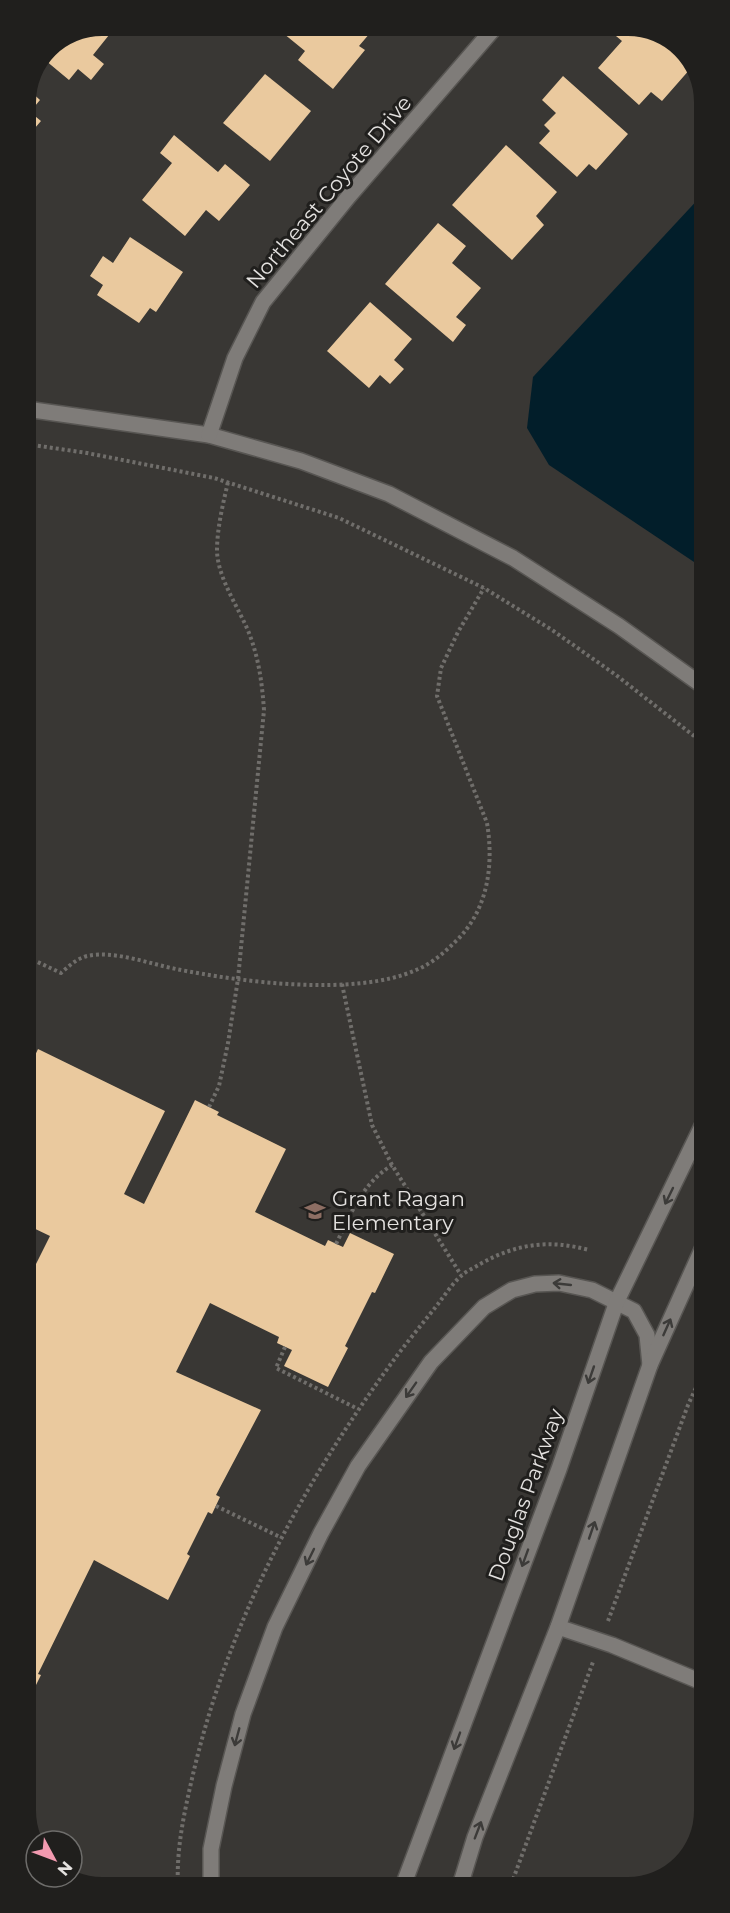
<svg xmlns="http://www.w3.org/2000/svg" width="730" height="1913" font-family="Montserrat,sans-serif">
<rect width="100%" height="100%" fill="#393734"/>
<!-- water -->
<path fill="#021e2a" d="M702,195L703,568L549,465L527,428L533,377Z"/>
<!-- building -->
<g fill="#eac99e">
<path d="M281,26H376L359,46L365,50L333,89L298,60L305,51L278,29Z"/>
<path d="M604,26H634L678,44L683,52L679,57L691,68L662,101L651,92L639,105L598,68L622,41Z"/>
<path d="M99,27L109,35L93,55L104,64L91,80L78,69L69,80L45,60L40,66L48,48Z"/>
<path d="M265,74L311,111L270,161L223,123Z"/>
<path d="M563,76L628,134L596,170L589,164L577,177L539,143L550,131L544,125L556,113L542,100Z"/>
<path d="M29,90L40,100L30,112L41,121L28,136L26,134V97Z"/>
<path d="M174,135L218,172L225,164L250,185L219,221L206,210L185,236L142,200L172,163L160,153Z"/>
<path d="M506,145L557,192L536,216L544,225L512,260L452,205Z"/>
<path d="M438,223L466,246L452,263L481,288L456,317L466,325L453,342L385,284Z"/>
<path d="M130,237L183,272L156,312L150,308L139,323L97,295L103,285L90,276L103,256L113,263Z"/>
<path d="M370,302L412,339L394,360L404,369L390,384L380,375L369,388L327,351Z"/>
<path d="M38,1049L165,1111L124,1194L144,1204L195,1100L219,1112L217,1115L286,1149L255,1212L325,1246L328,1240L343,1247L350,1233L394,1254L375,1293L372,1292L345,1346L348,1348L328,1387L284,1366L292,1350L277,1343L279,1337L210,1303L176,1372L261,1410L216,1495L220,1497L212,1514L208,1512L187,1554L190,1556L168,1600L94,1560L38,1674L41,1675L28,1701L27,1301L33,1290L27,1288V1282L50,1236L27,1225V1062L31,1064Z"/>
</g>
<g fill="none" stroke-linecap="round" stroke-linejoin="round">
<!-- service casing -->
<g stroke="#585653" stroke-width="18">
<path id="service" d="M211,1887V1849L224,1786L243,1714L275,1627L321,1533L358,1466L431,1362L484,1307L512,1290L535,1284L559,1283L592,1290L634,1311L647,1335L650,1365"/>
</g>
<!-- minor casing -->
<g stroke="#585653" stroke-width="18">
<g id="minor">
<path d="M26,409L209,435L301,461L389,494L513,558L619,626L703,686"/>
<path d="M209,435L235,358L263,302L349,196L496,26"/>
<path d="M558,1627L612,1645L704,1683"/>
</g>
</g>
<!-- tertiary casing -->
<g stroke="#585653" stroke-width="18">
<g id="tertiary">
<path d="M403,1886L559,1469L617,1301L703,1124"/>
<path d="M460,1886L475,1837L558,1627L650,1365L704,1245"/>
</g>
</g>
<!-- path -->
<g stroke="#706e6b" stroke-width="4" stroke-dasharray="3 3" stroke-linecap="butt">
<path d="M26,444L87,453L214,478L339,518L484,588L552,630L616,675L703,743"/>
<path d="M27,957L61,973C69,966 76,959 87,956C114,950 150,964 176,969C240,982 356,997 416,970C431,964 444,953 456,941C488,910 494,865 487,823L437,696L441,668L458,632L484,588"/>
<path d="M342,984L372,1125L392,1165L461,1275"/>
<path d="M209,1107L219,1086L228,1043L238,979L264,710C262,683 259,659 249,633C239,608 218,579 217,551C217,528 223,504 228,482"/>
<path d="M336,1244C352,1212 361,1185 392,1165"/>
<path d="M285,1347L276,1368L358,1409"/>
<path d="M216,1506L280,1537"/>
<path d="M608,1621L688,1405L704,1370"/>
<path d="M511,1885L593,1662"/>
<path d="M178,1887C176,1847 185,1809 194,1770C230,1619 301,1486 393,1361C407,1342 423,1323 438,1304C445,1295 452,1284 461,1276C466,1271 474,1268 480,1264C516,1244 548,1239 589,1250"/>
</g>
<!-- service -->
<use href="#service" stroke="#7f7c79" stroke-width="15"/>
<!-- minor -->
<use href="#minor" stroke="#7f7c79" stroke-width="15"/>
<!-- tertiary -->
<use href="#tertiary" stroke="#7f7c79" stroke-width="15"/>
</g>
<!-- one-way arrows -->
<defs><path id="oneway-shaft" d="M-6 0H5M1.5-3L5.5 0L1.5 3" fill="none" stroke-width="1.6" stroke-linecap="round" stroke-linejoin="round" transform="scale(1.5)"/></defs>
<g stroke="#3c3b39">
<use href="#oneway-shaft" transform="translate(669 1196) rotate(116)"/>
<use href="#oneway-shaft" transform="translate(562 1284) rotate(-174)"/>
<use href="#oneway-shaft" transform="translate(667 1327) rotate(-66)"/>
<use href="#oneway-shaft" transform="translate(591 1375) rotate(109)"/>
<use href="#oneway-shaft" transform="translate(411 1390) rotate(125)"/>
<use href="#oneway-shaft" transform="translate(592 1530) rotate(-71)"/>
<use href="#oneway-shaft" transform="translate(310 1557) rotate(116)"/>
<use href="#oneway-shaft" transform="translate(525 1558) rotate(110)"/>
<use href="#oneway-shaft" transform="translate(237 1737) rotate(105)"/>
<use href="#oneway-shaft" transform="translate(457 1741) rotate(110)"/>
<use href="#oneway-shaft" transform="translate(478 1830) rotate(-69)"/>
</g>
<!-- icons -->
<defs>
<g id="school-bare" transform="scale(1.62)"><path d="M0-5L7-2L0 1L-7-2ZM-4 1L0 2.5L4 1V4Q0 6-4 4Z" fill="#8d6e63" stroke="#201f1d" stroke-width="2.5" paint-order="stroke"/></g>
</defs>
<g fill-rule="evenodd">
<use href="#school-bare" x="315" y="1211"/>
</g>
<g text-anchor="middle" stroke-width="6" stroke-linejoin="round" paint-order="stroke">
<!-- street labels -->
<g font-size="21" fill="#e4e2e0" stroke="#201f1d">
<text transform="translate(329 192) rotate(-50)" y="7">Northeast Coyote Drive</text>
<text transform="translate(526 1495) rotate(-70)" y="7">Douglas Parkway</text>
</g>
<!-- poi labels -->
<g font-size="21" fill="#e4e2e0" stroke="#201f1d" text-anchor="start">
<text x="332" y="1206">Grant Ragan<tspan x="332" dy="24">Elementary</tspan></text>
</g>
</g>
<!-- crop -->
<path d="M0 0H730V1913H0ZM102 36H628A66 66 0 0 1 694 102V1811A66 66 0 0 1 628 1877H102A66 66 0 0 1 36 1811V102A66 66 0 0 1 102 36Z" fill="#201f1d" fill-rule="evenodd"/>
<!-- north arrow -->
<g transform="translate(54 1859) rotate(131)"><circle r="28" fill="#201f1d" stroke="#6e6d6b" stroke-width="1.5"/>
<path d="M0-4.5L10 22L0 15L-10 22Z" fill="#f29ab0"/>
<text y="-9" font-size="16" font-weight="bold" text-anchor="middle" fill="#e4e2e0">N</text>
</g>
</svg>
